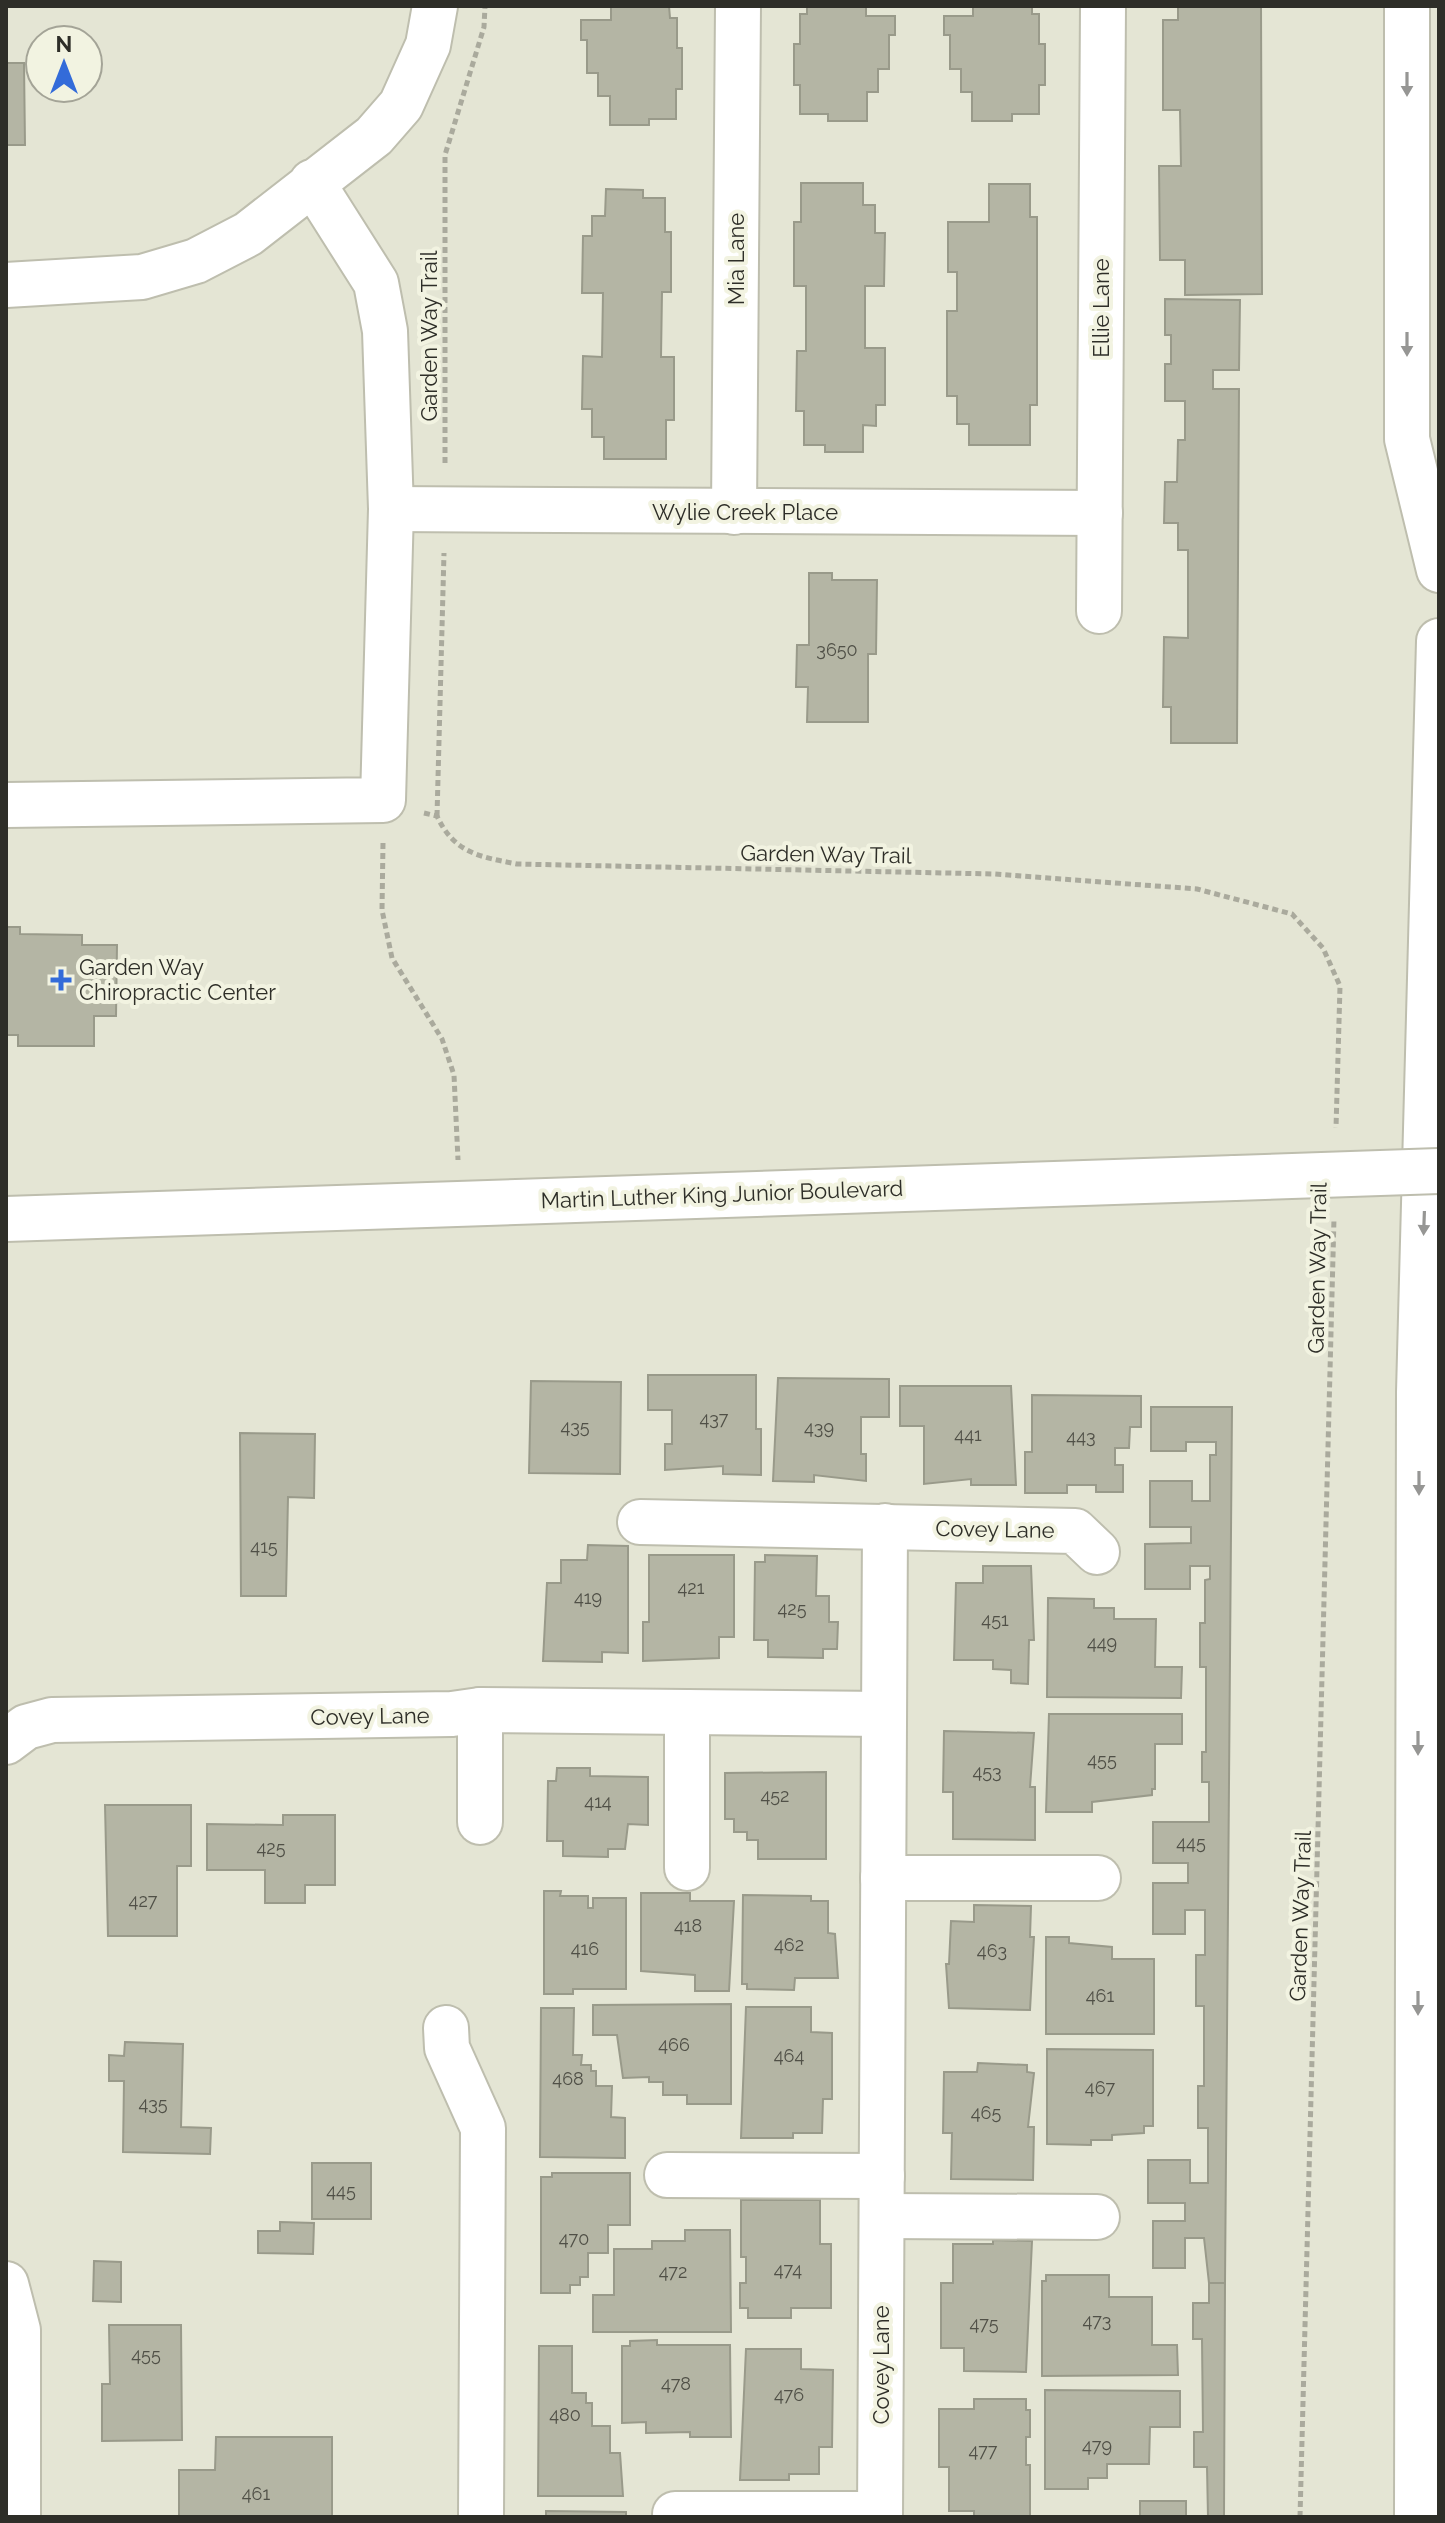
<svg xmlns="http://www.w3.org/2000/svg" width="1445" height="2523" font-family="Raleway,sans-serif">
<rect width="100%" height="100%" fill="#e4e5d4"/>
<!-- building -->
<g fill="#b4b5a4" stroke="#999a8a" stroke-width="2">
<path d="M611,6H669L670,18H677V48H682V89H676V119H649V125H610V96H598V73H587V40H581V20H611Z"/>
<path d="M807,6H866V16H895V35H889V69H878V92H867V121H828V114H800V85H794V44H800V14H807Z"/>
<path d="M973,6H1032V14H1039V44H1045V85H1039V114H1012V121H972V92H961V69H950V35H944V16H973Z"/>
<path d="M1178,6H1261L1262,294L1185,295V260H1160L1159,166H1181L1180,110H1163V20H1178Z"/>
<path d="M6,63H24L25,145H6Z"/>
<path d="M801,183H863V205H875V233H885L884,286H865V348H885V405H876V426L863,425V452H825V445H804V411H796L797,351H806V286H794V222H801Z"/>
<path d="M989,184H1030V217H1037V405H1030V445H969V424H957V396H947V311H957V272H948V222H989Z"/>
<path d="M606,189L643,190V198H665V232H671V292H662L661,357H674V420H666V459H604V437H592V409H582L583,356L602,357L603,293H582L583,236H592V216H605Z"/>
<path d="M1165,299L1240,300L1239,370H1213V389H1239L1237,743H1171V707H1163L1164,637L1188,638V550H1178V523H1164L1165,482H1177L1178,440H1185V401H1165V364H1171V335H1165Z"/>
<path d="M809,573H832V580H877L876,654H868V722H807L808,687H796L797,645H809Z"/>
<path d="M6,927H20V934L82,935V945H117L116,1016H94V1046H18V1035H6Z"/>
<path d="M648,1375H756V1429H761V1475L723,1474V1466L665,1470V1444H672V1410H648Z"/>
<path d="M778,1378L889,1379V1417H861V1454H866V1481L814,1475V1482L773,1481Z"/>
<path d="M531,1381L621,1382L620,1474L529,1473Z"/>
<path d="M900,1386H1011L1016,1485H971V1479L924,1484V1426H900Z"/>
<path d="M1032,1395L1141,1396V1427H1130L1129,1448H1115V1465H1123V1492H1096V1485H1067V1493H1025V1452H1032Z"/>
<path d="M1151,1407H1232L1225,2283H1209L1204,2238H1185V2268H1153V2221H1185V2203H1148V2160H1190V2183H1208V2128H1198V2086H1204V2006H1196V1955H1205V1910H1185V1934H1153V1883H1188V1863H1153V1822H1209V1782H1202V1752H1206V1667H1200V1623H1205V1580L1210,1579V1566H1190V1589H1145V1544L1191,1543V1527H1150V1481H1192V1501H1210V1455H1216V1442H1186V1451H1151Z"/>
<path d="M240,1433L315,1434L314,1498L288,1497L286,1596H241Z"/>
<path d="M588,1545L628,1546V1653L602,1652V1662L543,1661L547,1583H561V1560H587Z"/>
<path d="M649,1555H734V1637H719V1658L643,1661V1622H649Z"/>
<path d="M765,1555L817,1556L816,1596H829V1622H838L837,1649H823V1658L768,1657V1640H754L755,1562H765Z"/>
<path d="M983,1566H1031L1034,1640H1029L1028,1684L1011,1683V1670L993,1669V1660H954L956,1583H983Z"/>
<path d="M1048,1598L1094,1599V1608H1114V1619H1156L1155,1667H1182L1181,1698L1047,1697Z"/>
<path d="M1049,1714H1182V1744H1155V1789H1152V1795L1092,1802V1812H1046Z"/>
<path d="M944,1731L1034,1733L1030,1787H1035V1840L953,1839V1792H943Z"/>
<path d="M557,1768H590V1776L648,1777V1825L628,1824L625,1849H608V1857L563,1856V1841H547L548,1781H556Z"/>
<path d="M826,1772V1859H758V1840H747V1832H734V1819H725V1773Z"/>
<path d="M105,1805H191V1866H177V1936H108Z"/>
<path d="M283,1815H335V1885H305V1903H265V1870H207V1824L283,1825Z"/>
<path d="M544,1891H561L560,1896H588V1908H593V1898H626V1989H573V1994H544Z"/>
<path d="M641,1893H690V1901H734L729,1991H695V1975L641,1971Z"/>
<path d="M743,1895L811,1896V1901H828V1933L835,1934L838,1978H795L794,1990L747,1989V1984H742Z"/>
<path d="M974,1905L1031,1906L1030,1937H1034L1030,2010L949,2008L946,1964H949L951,1921L974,1922Z"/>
<path d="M1046,1937H1069V1943L1112,1947V1959H1154V2034H1046Z"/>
<path d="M731,2004V2104H687V2095H663V2082H649V2077L623,2078L617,2035H593V2005Z"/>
<path d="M746,2007H811V2032L832,2033V2099H823L822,2133H793V2138H741Z"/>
<path d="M541,2008H574L573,2055H582L581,2065H591V2071H596V2086H612L611,2117L625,2118V2158L540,2157Z"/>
<path d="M125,2042L183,2044L181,2127L211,2128L210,2154L123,2152L124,2081H109V2055L124,2056Z"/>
<path d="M1047,2049L1153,2050V2126H1144V2133L1112,2135V2140H1091V2145L1047,2144Z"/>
<path d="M978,2063L1027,2065V2072L1034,2073L1028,2127H1034L1033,2180L951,2179L952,2133H943L944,2072H977Z"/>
<rect x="312" y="2163" width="59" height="56"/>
<path d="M552,2173H630V2225H608V2253H588V2277H580V2285H570V2293H541V2177H552Z"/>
<path d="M741,2200H820V2244H831V2308H791V2318H748V2308H740V2283H746V2257H741Z"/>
<path d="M280,2222L314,2223L313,2254L258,2253V2231H280Z"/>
<path d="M685,2230H730L731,2332H593V2295H614V2249H652V2241H685Z"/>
<path d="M993,2240L1032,2241L1026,2372L964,2371V2348H941V2283H953V2244H993Z"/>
<path d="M94,2261L121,2262V2302L93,2301Z"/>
<path d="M1046,2275H1109V2297H1152V2345H1177L1178,2375L1042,2376V2281H1046Z"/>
<path d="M1209,2283H1225L1224,2517H1208L1207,2467H1194V2432H1203L1202,2339H1193V2303H1209Z"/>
<path d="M109,2325H181L182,2440L102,2441V2384H110Z"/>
<path d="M657,2340V2345H730L731,2437H690V2432L646,2433V2422L622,2423V2346H630V2341Z"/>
<path d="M539,2346H572V2393H586V2403H592V2426H610V2453H620L623,2496H538Z"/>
<path d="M746,2349H801V2369L833,2370L832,2447H819V2474H789V2480H740Z"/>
<path d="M1045,2390L1180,2391V2427H1150L1149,2464H1107V2478H1088V2489H1045Z"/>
<path d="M974,2399H1026V2410H1030V2437H1026V2465H1030V2517H974V2511H949V2467H939V2409H974Z"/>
<path d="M216,2437H332V2517H179V2470H215Z"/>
<rect x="1140" y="2501" width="46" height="16"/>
<path d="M546,2511L626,2512V2517H546Z"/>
</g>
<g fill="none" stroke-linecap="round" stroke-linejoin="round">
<!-- minor casing -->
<g stroke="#bebeae" stroke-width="48">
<g id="minor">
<path d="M6,285L142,277L196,261L248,234L374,136L401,105L428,45L435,6"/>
<path d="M391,509L1100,513"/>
<path d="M734,512L738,6"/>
<path d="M1099,611L1103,6"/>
<path d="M6,805L383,800L391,509L385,331L376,283L312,182"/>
<path d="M640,1522L1075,1531L1097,1552"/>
<path d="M480,1710V1822"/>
<path d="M687,1712V1868"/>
<path d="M6,1742L26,1727L52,1720L452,1714L480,1710L883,1714"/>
<path d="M883,1878H1098"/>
<path d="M446,2028L447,2048L483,2128L481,2517"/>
<path d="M667,2175L882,2176"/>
<path d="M882,2216L1097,2217"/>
<path d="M6,2284L18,2330V2517"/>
<path d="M675,2514H880"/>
<path d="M880,2517L885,1526"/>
</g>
</g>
<!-- major casing -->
<g stroke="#bebeae" stroke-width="48">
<path id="major" d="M6,1219L1235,1178"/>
</g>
<!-- highway casing -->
<g stroke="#bebeae" stroke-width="48">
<g id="highway">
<path d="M1407,6V439L1439,570"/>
<path d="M1417,2517L1419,1392L1439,641"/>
</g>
</g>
<!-- path -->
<g stroke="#aaaa9d" stroke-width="5" stroke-dasharray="6 4" stroke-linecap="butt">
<path d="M445,463V155L484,27L485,6"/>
<path d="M424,813L437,816C454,853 480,857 517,864L994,874L1197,889L1292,914L1323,948L1340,986L1336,1128"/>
<path d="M437,816L444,553"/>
<path d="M383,843L382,910L392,958L442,1039L454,1075L458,1160"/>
<path d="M1300,2517L1334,1218"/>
</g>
<!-- minor -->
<use href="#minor" stroke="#fff" stroke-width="44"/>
<!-- major -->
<use href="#major" stroke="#fff" stroke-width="44"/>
<!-- highway -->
<use href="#highway" stroke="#fff" stroke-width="44"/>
<!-- major-bridge casing -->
<g stroke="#bebeae" stroke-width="48" stroke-linecap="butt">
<path id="major-bridge" d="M1235,1178L1439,1171"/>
</g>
<!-- major-bridge -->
<use href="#major-bridge" stroke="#fff" stroke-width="44"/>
</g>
<!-- one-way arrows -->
<defs><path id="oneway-solid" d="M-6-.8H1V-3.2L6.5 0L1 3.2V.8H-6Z" transform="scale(2)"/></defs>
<g fill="#969694">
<use href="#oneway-solid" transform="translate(1407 84) rotate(90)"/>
<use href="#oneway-solid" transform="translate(1407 344) rotate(90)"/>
<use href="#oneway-solid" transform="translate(1424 1223) rotate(92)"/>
<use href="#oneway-solid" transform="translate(1419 1483) rotate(90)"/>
<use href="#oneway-solid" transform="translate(1418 1743) rotate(90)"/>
<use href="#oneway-solid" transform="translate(1418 2003) rotate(90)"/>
</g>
<!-- markers -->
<path fill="#336bd9" stroke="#f2f3e1" stroke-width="3" d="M57 968h8v8h8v8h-8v8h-8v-8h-8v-8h8z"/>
<g text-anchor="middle" stroke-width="8" stroke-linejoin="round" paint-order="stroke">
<!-- number labels -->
<g font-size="18" fill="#505047">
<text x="837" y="656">3650</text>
<text x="714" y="1425">437</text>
<text x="575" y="1433">435</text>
<text x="819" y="1434">439</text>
<text x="968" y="1441">441</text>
<text x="1081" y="1443">443</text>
<text x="264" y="1553">415</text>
<text x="691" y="1594">421</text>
<text x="588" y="1604">419</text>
<text x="792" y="1615">425</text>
<text x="995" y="1626">451</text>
<text x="1102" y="1649">449</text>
<text x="1102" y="1766">455</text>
<text x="987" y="1778">453</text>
<text x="775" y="1802">452</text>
<text x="598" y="1808">414</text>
<text x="1191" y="1849">445</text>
<text x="271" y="1854">425</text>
<text x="143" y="1907">427</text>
<text x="688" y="1932">418</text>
<text x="789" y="1951">462</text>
<text x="585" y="1955">416</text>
<text x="992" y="1957">463</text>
<text x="1100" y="2002">461</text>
<text x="674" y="2051">466</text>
<text x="789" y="2062">464</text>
<text x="568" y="2085">468</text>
<text x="1100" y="2094">467</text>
<text x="153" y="2110">435</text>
<text x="986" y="2119">465</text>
<text x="341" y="2197">445</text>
<text x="574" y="2245">470</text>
<text x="788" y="2276">474</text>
<text x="673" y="2278">472</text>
<text x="1097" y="2327">473</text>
<text x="984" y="2330">475</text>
<text x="146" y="2361">455</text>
<text x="676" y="2390">478</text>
<text x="789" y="2401">476</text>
<text x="565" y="2421">480</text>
<text x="1097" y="2452">479</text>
<text x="983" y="2457">477</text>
<text x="256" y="2500">461</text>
</g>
<!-- street labels -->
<g font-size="22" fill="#2e2e28" stroke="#f2f3e1">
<text transform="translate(736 259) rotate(-90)" y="8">Mia Lane</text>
<text transform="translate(1101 308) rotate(-90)" y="8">Ellie Lane</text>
<text transform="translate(429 336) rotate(-90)" y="8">Garden Way Trail</text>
<text x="745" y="520">Wylie Creek Place</text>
<text transform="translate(826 854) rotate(1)" y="8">Garden Way Trail</text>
<text transform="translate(722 1194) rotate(-2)" y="8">Martin Luther King Junior Boulevard</text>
<text transform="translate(1317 1268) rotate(-89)" y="8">Garden Way Trail</text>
<text transform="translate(995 1529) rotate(1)" y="8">Covey Lane</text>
<text transform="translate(370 1716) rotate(-1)" y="8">Covey Lane</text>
<text transform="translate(1300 1916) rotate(-88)" y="8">Garden Way Trail</text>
<text transform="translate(881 2365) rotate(-90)" y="8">Covey Lane</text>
</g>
<!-- poi labels -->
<g font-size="22" fill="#2e2e28" stroke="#f2f3e1" text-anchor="start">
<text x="79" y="975">Garden Way<tspan x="79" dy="25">Chiropractic Center</tspan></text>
</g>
</g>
<!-- border -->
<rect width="1445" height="2523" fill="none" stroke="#2e2e28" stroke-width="16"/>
<!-- north arrow -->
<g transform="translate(64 64)"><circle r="38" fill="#f2f3e1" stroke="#a4a497" stroke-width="2"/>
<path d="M0-6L14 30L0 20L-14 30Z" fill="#336bd9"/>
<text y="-12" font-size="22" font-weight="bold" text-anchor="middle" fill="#2e2e28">N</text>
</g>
</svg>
